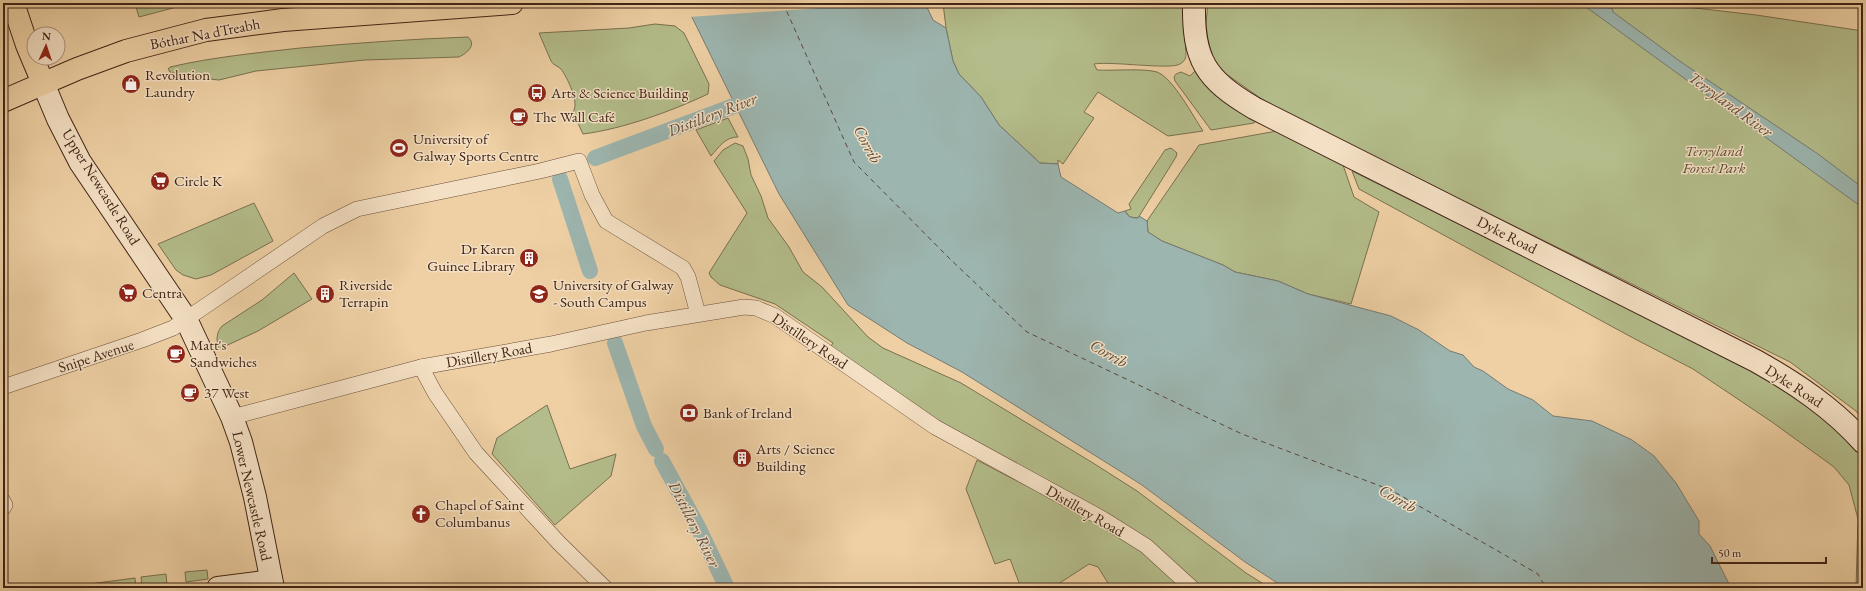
<svg xmlns="http://www.w3.org/2000/svg" width="1866" height="591" font-family="'EB Garamond',serif">
<rect width="100%" height="100%" fill="#eed0a4"/>
<filter id="stains"><feTurbulence type="fractalNoise" baseFrequency=".005" numOctaves="4"/><feColorMatrix values="0 0 0 0 .2 0 0 0 0 .09 0 0 0 0 .02 0 0 0 .5 -.17"/></filter>
<radialGradient id="worn" r=".72"><stop offset=".6" stop-color="#630" stop-opacity="0"/><stop offset="1" stop-color="#630" stop-opacity=".3"/></radialGradient>
<!-- green -->
<g fill="#b3bc8a" stroke="#7a7050">
<path d="M192,3L139,17L135,4L136,3Z"/>
<path d="M943,3H1175L1183,7L1186,54C1186,58 1185,61 1180,64C1171,70 1112,61 1094,64L1097,70C1113,71 1143,68 1157,72C1173,78 1193,116 1203,131L1168,136L1098,92L1084,112L1094,118L1063,164L1058,160V164L1040,163L999,125L981,97L959,74L953,61L946,28Z"/>
<path d="M1208,3H1652L1756,15L1863,31V420L1856,411L1790,362L1273,107L1212,64L1205,33Z"/>
<path d="M655,24L675,26L684,33L709,84L708,94C672,111 623,129 583,134L573,112C580,103 567,77 561,69C558,66 553,65 551,61C547,52 543,42 539,33L629,28Z"/>
<path d="M468,37C477,45 467,53 459,57L365,60L256,71L219,80L190,77L170,72L168,69L170,67C213,57 256,53 300,48C356,43 412,39 468,37Z"/>
<path d="M1195,71C1208,94 1233,109 1256,120L1254,123L1211,130L1175,81L1174,77L1176,74L1181,72L1190,76Z"/>
<path d="M728,118L738,137C725,137 719,147 711,156L696,130Z"/>
<path d="M1277,131L1343,165L1354,197L1379,212L1351,304L1308,294L1278,281L1235,272L1223,265L1162,241L1148,232L1147,221L1199,145Z"/>
<path d="M735,143L743,146L748,159L751,175L761,196L768,218L789,247L803,272L822,287L868,337L883,348L961,383L1093,463L1137,491L1246,573L1270,588H1199L1181,569L938,420L831,346L833,343L775,304L720,285L711,277L709,273L747,213L714,161L723,150Z"/>
<path d="M1171,148L1177,153L1176,157L1138,218L1130,217L1125,211L1131,209L1129,204L1165,150Z"/>
<path d="M1352,171L1756,372C1787,391 1846,426 1863,458V588H1856L1858,519L1849,485L1834,467L1772,422L1693,369L1635,339L1359,189Z"/>
<path d="M254,203L273,241L211,275L196,279L183,275L176,270L158,244Z"/>
<path d="M294,273L312,299L258,331L219,349C216,341 216,333 222,326L262,300Z"/>
<path d="M547,405L570,469L616,454L611,476L555,525L492,454L497,438Z"/>
<path d="M977,460C1029,488 1084,513 1133,546C1151,558 1166,573 1181,588H1111L1098,567L1089,564L1052,588H1021L1010,559L995,564L966,489Z"/>
<path d="M207,570L208,579L186,582L185,572Z"/>
<path d="M166,574L167,585L142,588L141,577Z"/>
<path d="M135,578L136,588H62L66,587Z"/>
</g>
<!-- water -->
<g fill="#9cb5af" stroke="#777b72">
<path d="M685,3H925L933,20L946,28L953,61L959,74L981,97L999,125L1040,163L1058,164L1061,177L1118,213L1125,211C1128,217 1131,218 1138,218L1139,216L1147,221L1148,232L1162,241L1223,265L1235,272L1278,281L1308,294L1391,316L1419,330L1450,351L1463,355L1474,367L1483,371L1508,389L1533,400L1553,416L1592,421L1632,440L1654,456L1676,483L1699,521V534L1710,546L1731,588H1285L1245,562L1142,485L962,372L907,343L848,305L779,194Z"/>
<path d="M1586,7L1612,8L1613,12L1681,62L1818,154L1863,188V208Z"/>
</g>
<!-- pier -->
<path fill="#eed0a4" d="M683,3H893L689,17Z"/>
<g fill="none" stroke-linecap="round" stroke-linejoin="round">
<!-- canal -->
<g stroke="#9cb5af" stroke-width="16">
<path d="M595,158L755,98"/>
<path d="M560,179L590,271"/>
<path d="M615,343L644,426L656,449"/>
<path d="M662,461L698,527L727,588"/>
</g>
<!-- ferry -->
<path stroke="#57483c" stroke-width="1" stroke-dasharray="5 4" stroke-linecap="butt" d="M783,3L854,162L949,258L1027,332L1242,434L1391,490L1538,574L1546,588"/>
<!-- street casing -->
<g stroke="#6c4f3a" stroke-width="16">
<g id="street">
<path d="M421,367L435,393L476,453L559,543L605,588"/>
<path d="M3,387L142,340L173,328L323,226L357,209L540,171L579,161L592,195L606,221L683,268L688,277L698,314"/>
<path d="M232,417L421,367L551,344L646,323L744,307L756,308L775,316L935,427L1103,519L1146,546L1192,588"/>
<path d="M3,501L5,505L3,508"/>
</g>
</g>
<!-- secondary casing -->
<g stroke="#402416" stroke-width="24">
<g id="secondary">
<path d="M1194,3C1193,60 1205,79 1254,108L1756,361C1795,383 1833,408 1863,442"/>
<path d="M43,83L58,119L80,162L186,319L232,417L241,442L255,497L273,588"/>
<path d="M218,588L271,581"/>
</g>
</g>
<!-- primary casing -->
<g stroke="#402416" stroke-width="24">
<path id="primary" d="M13,3L27,45L43,83"/>
</g>
<!-- highway casing -->
<g stroke="#402416" stroke-width="24">
<path id="highway" d="M3,101L77,69L126,51L206,30L283,20L512,3"/>
</g>
<!-- street -->
<use href="#street" stroke="#f4e0c4" stroke-width="15"/>
<!-- secondary -->
<use href="#secondary" stroke="#f4e0c4" stroke-width="22"/>
<!-- primary -->
<use href="#primary" stroke="#eed0a4" stroke-width="22"/>
<!-- highway -->
<use href="#highway" stroke="#eed0a4" stroke-width="22"/>
</g>
<!-- icons -->
<defs>
<g id="shop-disc" transform="scale(1)"><circle r="9.5" fill="#8f2418" stroke="#f4e0c4"/><path d="M-5-2.5h2.3a2.7 3.5 0 0 1 5.4 0H5L5.5 6h-11ZM-1.5-2.5h3a1.5 2.3 0 0 0-3 0Z" fill="#fff"/></g>
<g id="bus-disc" transform="scale(1)"><circle r="9.5" fill="#8f2418" stroke="#f4e0c4"/><path d="M-5-6H5V4H4V6H2V4H-2V6H-4V4H-5ZM-3.5-4V0h7V-4ZM-3.5 1.2v1.5H-2V1.2ZM2 1.2v1.5H3.5V1.2Z" fill="#fff"/></g>
<g id="cafe-disc" transform="scale(1)"><circle r="9.5" fill="#8f2418" stroke="#f4e0c4"/><path d="M-5.5-4.5H6V0H3Q3 3.5 0 3.5H-2.5Q-5.5 3.5-5.5 0ZM3-3.2v2h1.7v-2ZM-6 4.5H4V6H-6Z" fill="#fff"/></g>
<g id="stadium-disc" transform="scale(1)"><circle r="9.5" fill="#8f2418" stroke="#f4e0c4"/><path d="M0-5a6.5 5 0 1 0 0 10a6.5 5 0 1 0 0-10ZM-3.5-1.8h7v3.6h-7Z" fill="#fff"/></g>
<g id="supermarket-disc" transform="scale(1)"><circle r="9.5" fill="#8f2418" stroke="#f4e0c4"/><path d="M-6-5.5h2.5l.6 2H6L4.5 2H-2.5L-4.4-4H-6ZM-1.5 3.2a1.3 1.3 0 1 0 .1 0ZM3 3.2a1.3 1.3 0 1 0 .1 0Z" fill="#fff"/></g>
<g id="building-disc" transform="scale(1)"><circle r="9.5" fill="#8f2418" stroke="#f4e0c4"/><path d="M-4-6H4V6H1V3H-1V6H-4ZM-2.5-4.3h1.7v1.8h-1.7ZM.8-4.3h1.7v1.8H.8ZM-2.5-1h1.7V.8h-1.7ZM.8-1h1.7V.8H.8Z" fill="#fff"/></g>
<g id="university-disc" transform="scale(1)"><circle r="9.5" fill="#8f2418" stroke="#f4e0c4"/><path d="M0-5L7-2L0 1L-7-2ZM-4 1L0 2.5L4 1V4Q0 6-4 4Z" fill="#fff"/></g>
<g id="bank-disc" transform="scale(1)"><circle r="9.5" fill="#8f2418" stroke="#f4e0c4"/><path d="M-6-4H6V4H-6ZM0-2.3a2.3 2.3 0 1 0 0 4.6a2.3 2.3 0 1 0 0-4.6Z" fill="#fff"/></g>
<g id="church-disc" transform="scale(1)"><circle r="9.5" fill="#8f2418" stroke="#f4e0c4"/><path d="M-1.2-6h2.4v3.5h3.3v2.4h-3.3V6h-2.4V-.1h-3.3v-2.4h3.3Z" fill="#fff"/></g>
</defs>
<g fill-rule="evenodd">
<use href="#shop-disc" x="131" y="84"/>
<use href="#bus-disc" x="537" y="93"/>
<use href="#cafe-disc" x="519" y="117"/>
<use href="#stadium-disc" x="399" y="148"/>
<use href="#supermarket-disc" x="160" y="181"/>
<use href="#building-disc" x="529" y="258"/>
<use href="#supermarket-disc" x="128" y="293"/>
<use href="#building-disc" x="325" y="294"/>
<use href="#university-disc" x="539" y="294"/>
<use href="#cafe-disc" x="176" y="354"/>
<use href="#cafe-disc" x="190" y="393"/>
<use href="#bank-disc" x="689" y="413"/>
<use href="#building-disc" x="742" y="458"/>
<use href="#church-disc" x="421" y="514"/>
</g>
<g text-anchor="middle" stroke-width="3" stroke-linejoin="round" paint-order="stroke">
<!-- street labels -->
<g font-size="15" fill="#402416" stroke="#f4e0c4">
<text transform="translate(205 34) rotate(-11)" y="5">Bóthar Na dTreabh</text>
<text transform="translate(101 187) rotate(58)" y="5">Upper Newcastle Road</text>
<text transform="translate(1507 235) rotate(27)" y="5">Dyke Road</text>
<text transform="translate(810 341) rotate(34)" y="5">Distillery Road</text>
<text transform="translate(489 355) rotate(-10)" y="5">Distillery Road</text>
<text transform="translate(96 356) rotate(-18)" y="5">Snipe Avenue</text>
<text transform="translate(1794 386) rotate(33)" y="5">Dyke Road</text>
<text transform="translate(252 496) rotate(77)" y="5">Lower Newcastle Road</text>
<text transform="translate(1085 511) rotate(30)" y="5">Distillery Road</text>
</g>
<!-- poi labels -->
<g font-size="15" fill="#402416" stroke="#f4e0c4" text-anchor="start">
<text x="145" y="80">Revolution<tspan x="145" dy="17">Laundry</tspan></text>
<text x="551" y="98">Arts &amp; Science Building</text>
<text x="533" y="122">The Wall Café</text>
<text x="413" y="144">University of<tspan x="413" dy="17">Galway Sports Centre</tspan></text>
<text x="174" y="186">Circle K</text>
<text x="515" y="254" text-anchor="end">Dr Karen<tspan x="515" dy="17">Guinee Library</tspan></text>
<text x="339" y="290">Riverside<tspan x="339" dy="17">Terrapin</tspan></text>
<text x="553" y="290">University of Galway<tspan x="553" dy="17">- South Campus</tspan></text>
<text x="142" y="298">Centra</text>
<text x="190" y="350">Matt's<tspan x="190" dy="17">Sandwiches</tspan></text>
<text x="204" y="398">37 West</text>
<text x="703" y="418">Bank of Ireland</text>
<text x="756" y="454">Arts / Science<tspan x="756" dy="17">Building</tspan></text>
<text x="435" y="510">Chapel of Saint<tspan x="435" dy="17">Columbanus</tspan></text>
</g>
<!-- park labels -->
<g font-size="15" font-style="italic" fill="#5d4a33" stroke="#f4e0c4">
<text x="1714" y="156">Terryland<tspan x="1714" dy="17">Forest Park</tspan></text>
</g>
<!-- water labels -->
<g font-size="16" font-style="italic" fill="#57483c" stroke="#f4e0c4">
<text transform="translate(1731 104) rotate(36)" y="6">Terryland River</text>
<text transform="translate(712 114) rotate(-21)" y="6">Distillery River</text>
<text transform="translate(868 144) rotate(62)" y="6">Corrib</text>
<text transform="translate(1109 353) rotate(30)" y="6">Corrib</text>
<text transform="translate(1398 498) rotate(30)" y="6">Corrib</text>
<text transform="translate(695 524) rotate(63)" y="6">Distillery River</text>
</g>
</g>
<!-- margin -->
<rect width="1866" height="591" fill="none" stroke="#eed0a4" stroke-width="16"/>
<rect x="4" y="4" width="1858" height="583" fill="none" stroke="#402416" stroke-width="2"/>
<rect x="8" y="8" width="1850" height="575" fill="none" stroke="#402416"/>
<!-- north arrow -->
<g transform="translate(46 46) rotate(3)"><circle r="19" fill="#f4e0c4" stroke="#ac957e"/>
<path d="M0-3L7 15L0 10L-7 15Z" fill="#8f2418"/>
<text y="-6" font-size="11" font-weight="bold" text-anchor="middle" fill="#402416">N</text>
</g>
<!-- scale -->
<path d="M1712 557v6h114v-6" fill="none" stroke="#402416" stroke-width="2"/>
<text x="1718" y="557" font-size="12" fill="#402416" stroke="#f4e0c4" stroke-width="3" paint-order="stroke">50 m</text>
<rect width="100%" height="100%" filter="url(#stains)"/>
<rect width="100%" height="100%" fill="url(#worn)"/>
</svg>
